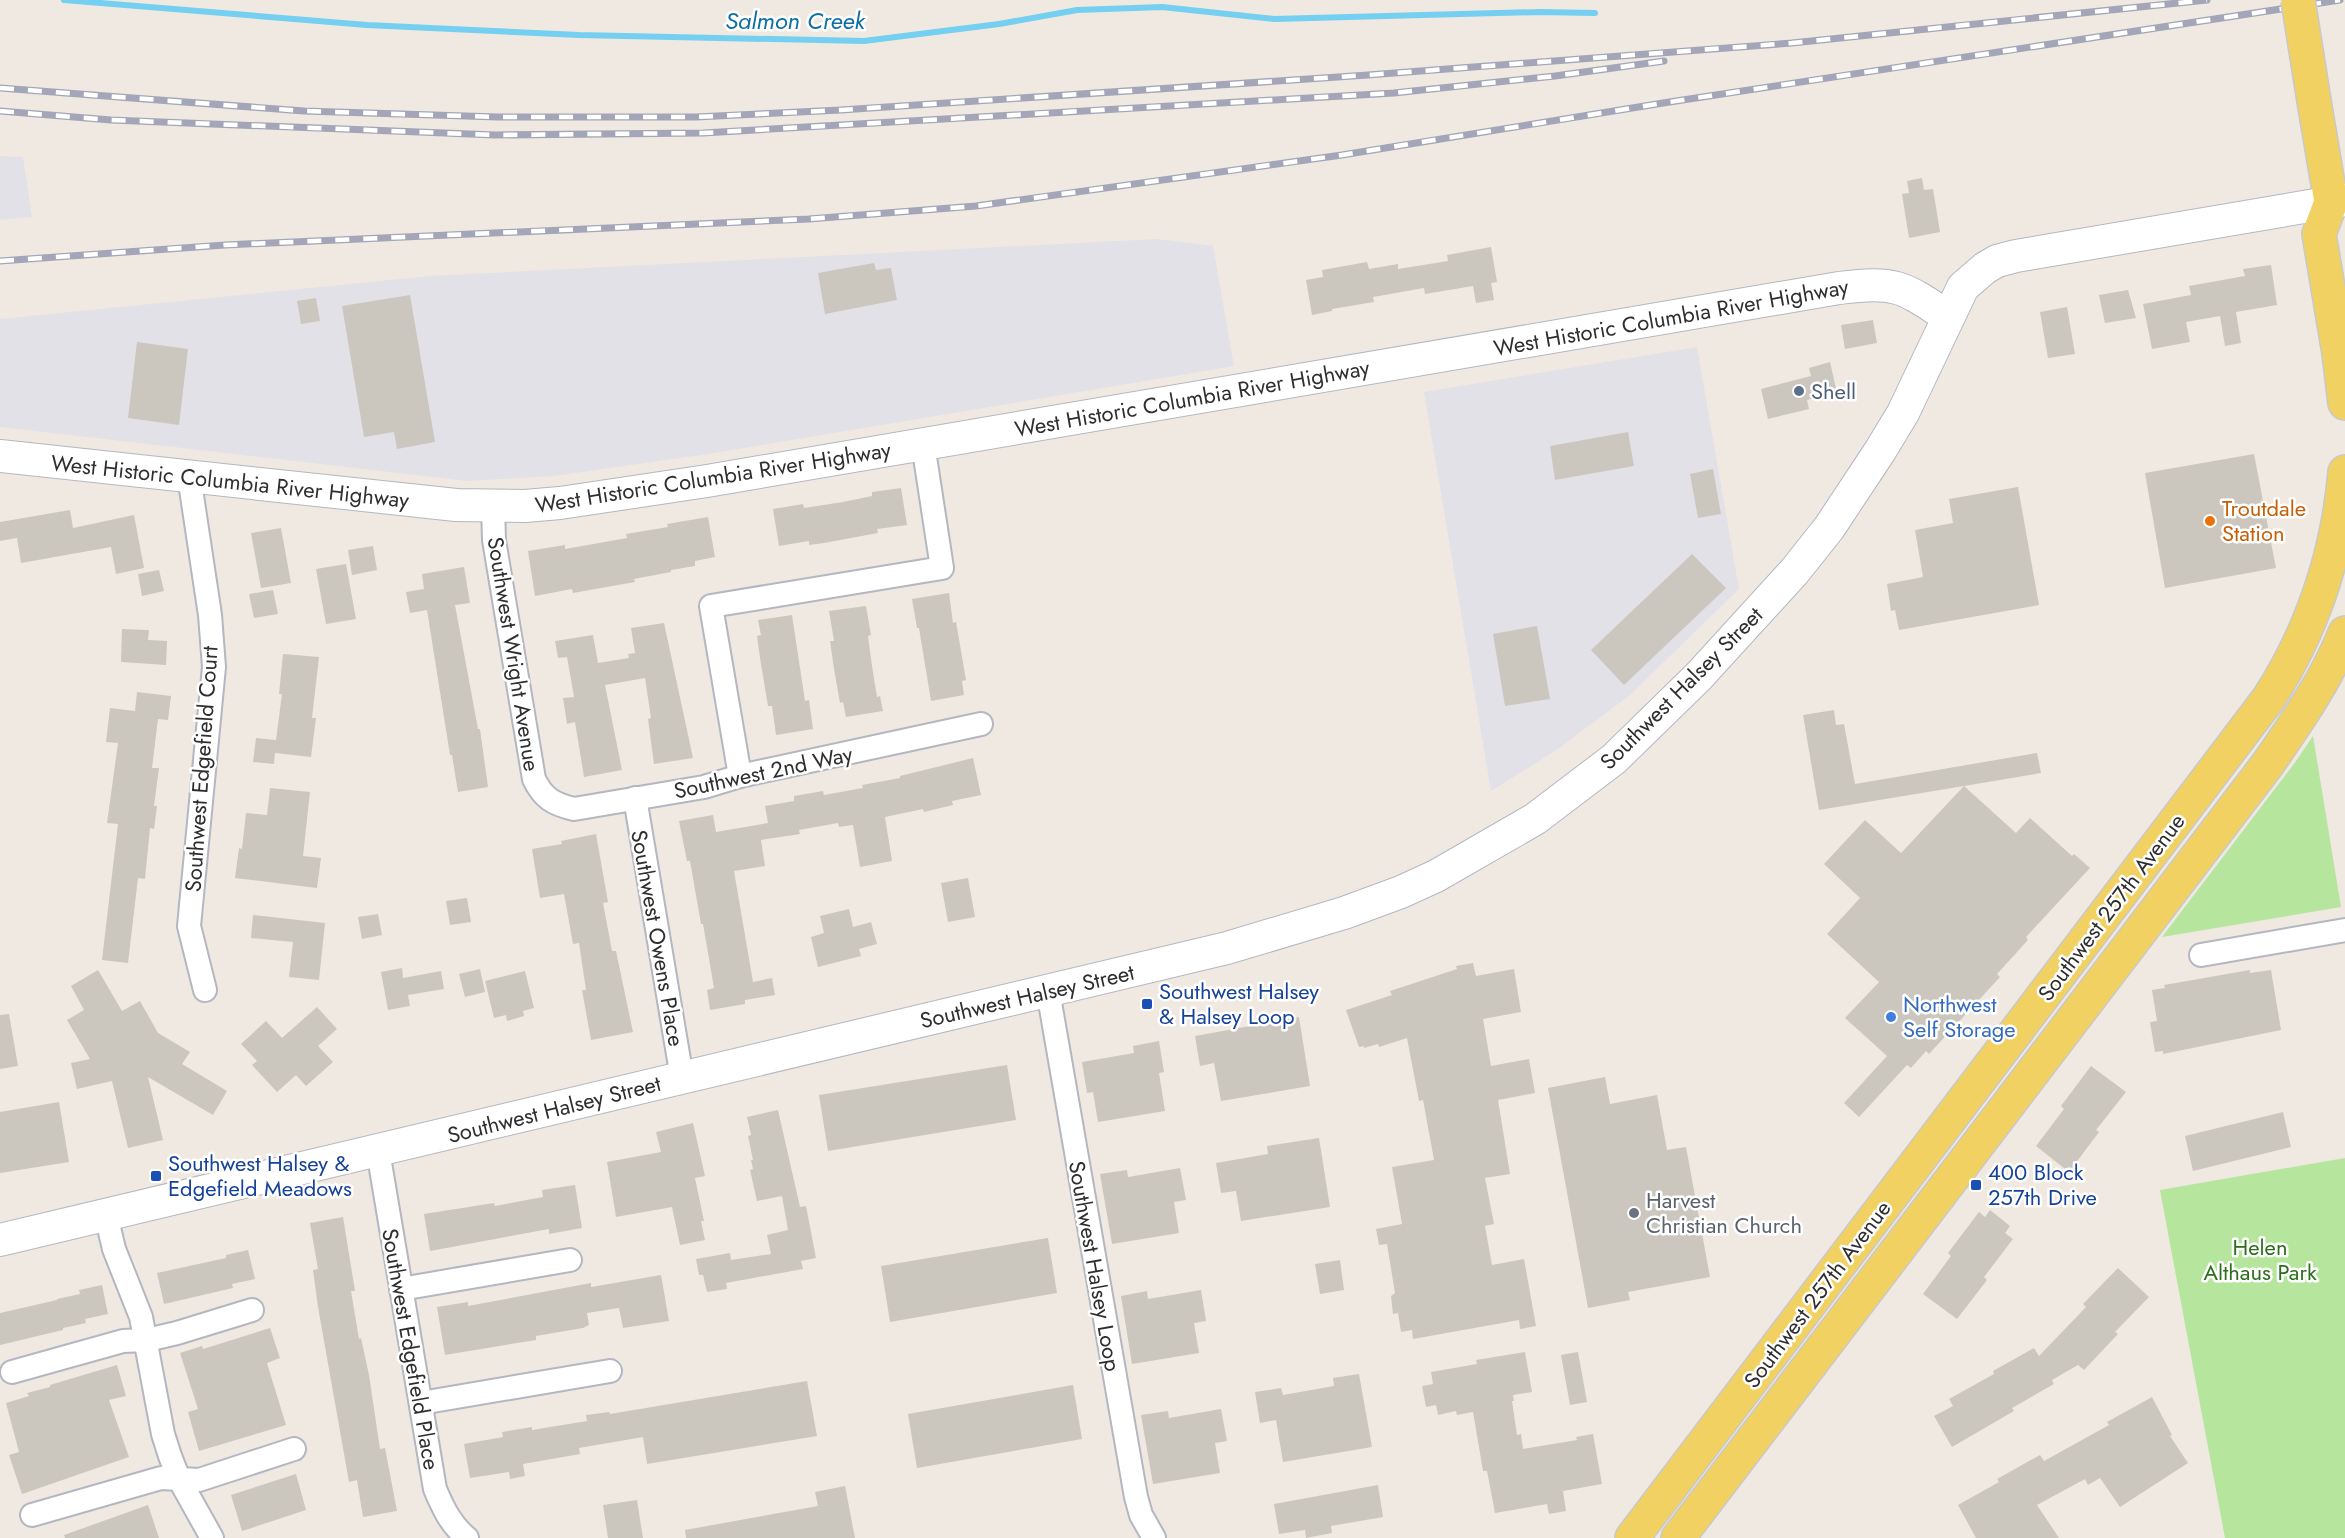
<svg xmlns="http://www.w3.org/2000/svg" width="2345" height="1538" font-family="Jost,sans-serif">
<rect width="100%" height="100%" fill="#efe9e1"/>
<!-- industrial -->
<g fill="#e3e1e8">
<path d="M0,156L23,157L32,217L0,220Z"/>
<path d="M1157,239L1213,246L1234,366L708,454L554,476L467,481L0,427V319L430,276Z"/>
<path d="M1697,347L1739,589L1629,696L1555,751L1491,791L1424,392Z"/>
</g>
<!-- green -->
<g fill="#b6e59e">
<path d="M2313,736L2341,907L2162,937L2294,764Z"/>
<path d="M2345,1158V1538H2225L2160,1190Z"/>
</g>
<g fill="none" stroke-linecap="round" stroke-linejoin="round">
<!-- stream -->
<path stroke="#75cff0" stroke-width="6" d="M64,0L367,25L579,35L864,41L999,24L1077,10L1162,7L1274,19L1540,12L1595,13"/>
</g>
<!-- building -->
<g fill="#cbc7bf">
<path d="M1922,178L1924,190L1933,189L1940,232L1909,238L1902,194L1909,193L1907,181Z"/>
<path d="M1491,247L1497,282L1491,283L1494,300L1476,303L1473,286L1425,294L1424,288L1373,297L1374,302L1332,309V311L1312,315L1306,280L1323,277L1322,270L1367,262L1369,269L1398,264V269L1448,261L1447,255Z"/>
<path d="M874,263L876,270L891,268L897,300L825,314L818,273Z"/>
<path d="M2271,265L2277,305L2236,312L2241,343L2225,346L2220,316L2186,322L2190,342L2152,349L2143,304L2191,295L2189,286L2245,276L2243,269Z"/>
<path d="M2128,290L2136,318L2105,323L2099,295Z"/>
<path d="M410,295L435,442L397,449L394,432L364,437L342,306Z"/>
<path d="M316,298L320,321L301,324L297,301Z"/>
<path d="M2067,307L2075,354L2048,358L2040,312Z"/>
<path d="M1873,320L1877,343L1845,349L1841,325Z"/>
<path d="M137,342L188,349L179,425L128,418Z"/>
<path d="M1830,362L1837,393L1807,400L1809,409L1768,419L1761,389L1811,376L1809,368Z"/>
<path d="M1628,432L1634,466L1555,480L1550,446Z"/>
<path d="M2254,454L2276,568L2165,588L2145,473Z"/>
<path d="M1713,469L1721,514L1698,518L1690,474Z"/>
<path d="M2018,487L2039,605L1899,630L1895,610L1891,611L1887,584L1923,577L1915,530L1953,523L1949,499Z"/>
<path d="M901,488L907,525L877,529L878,533L824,543L809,545V541L779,546L773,509L803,504L804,508L843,502L872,496V492Z"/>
<path d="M70,510L73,528L134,515L144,568L116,574L111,547L21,563L17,538L0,541V522Z"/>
<path d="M708,517L715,557L695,561V566L671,570V572L634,579L635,582L573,593L572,589L535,596L528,551L565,545V549L627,538L626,534L668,527L667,524Z"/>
<path d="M281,528L291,583L261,588L251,533Z"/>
<path d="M373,546L377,570L352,575L348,550Z"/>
<path d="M1692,554L1726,588L1624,685L1591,650Z"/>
<path d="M346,564L356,619L326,624L316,569Z"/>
<path d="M464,567L470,603L455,605L478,729H480L488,787L458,792L452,755H450L427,610L410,613L406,592L424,589L422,574Z"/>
<path d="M159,570L164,591L142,596L138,574Z"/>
<path d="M273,590L278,614L254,618L249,594Z"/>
<path d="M949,593L953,623L956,622L966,680L962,681L964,695L931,701L919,628H917L912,599Z"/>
<path d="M866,606L871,635L868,636L872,666L877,697L880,696L883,711L846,717L843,702L840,703L834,669L830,641H834L829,611Z"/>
<path d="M792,615L805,701L809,700L813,729L776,735L772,706H768L760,658L757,636L761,635L758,620Z"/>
<path d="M664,623L693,758L654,764L648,719L651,718L645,678L605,685L622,770L584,777L575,722L567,724L563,698L574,697L567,657L558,658L555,641L593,635L598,663L629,658L628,654L635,653L631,628Z"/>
<path d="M1537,626L1550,699L1505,706L1493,634Z"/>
<path d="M122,629L149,630L148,640L167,641L166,665L121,662Z"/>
<path d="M283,654L319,657L312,718H316L311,757L275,753L274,764L253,762L256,738L276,740L282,694H279Z"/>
<path d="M137,692L171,696L168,720L158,719L152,768H159L154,806H157L154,829L150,828L145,879L138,878L128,963L102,960L118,824L107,823L118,743L106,742L110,708L135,711Z"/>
<path d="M1834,710L1836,725L1844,724L1855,784L2037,753L2041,773L1964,786L2016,833L2030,818L2072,856L2074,854L2090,868L2026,937L2028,940L1997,974L2000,977L1929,1054L1926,1051L1911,1068L1907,1065L1859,1117L1844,1103L1887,1056L1845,1018L1879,982L1827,934L1860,898L1824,864L1865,820L1901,853L1964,786L1819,810L1803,715Z"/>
<path d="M973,758L981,795L952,801L953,805L924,812L923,809L885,817L892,861L860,867L853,825L839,827L838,823L799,830L800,834L761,840L765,866L734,871L753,982L772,978L775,995L745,1000V1004L710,1010L707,990L714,988L703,924H701L690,861H687L679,821L713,815L716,832L768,823L765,806L794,801V796L823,791L824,795L863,788L862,785L900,778V776Z"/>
<path d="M270,788L310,792L303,856L321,858L317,888L235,878L239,848L242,849L246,813L267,815Z"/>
<path d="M596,834L608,902L603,903L612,951H616L633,1032L591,1040L582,990H586L579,943L573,944L564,894L540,898L532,849L562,844L561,841Z"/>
<path d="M968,878L975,917L948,922L941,883Z"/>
<path d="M467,898L471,922L450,925L446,901Z"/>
<path d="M849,909L853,927L871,922L877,944L859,949L861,956L818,967L811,937L824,933L820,916Z"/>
<path d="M378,914L382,935L362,939L358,917Z"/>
<path d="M253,915L325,923L319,980L289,977L293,942L251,938Z"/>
<path d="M1473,963L1476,976L1514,969L1521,1012L1483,1019L1491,1066L1529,1059L1535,1093L1498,1100L1510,1174L1485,1178L1494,1224L1485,1226L1492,1265L1524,1259L1536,1326L1520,1329L1519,1320L1413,1339L1412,1330L1401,1332L1398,1313L1393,1314L1391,1296L1395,1293L1387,1244L1379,1245L1376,1229L1402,1224L1392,1167L1434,1160L1423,1100L1419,1101L1407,1038L1379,1047L1378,1044L1364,1048V1046L1359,1047L1346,1010L1392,995L1390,991L1457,969L1456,966Z"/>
<path d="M402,968L403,978L441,971L444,989L408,995L410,1006L388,1010L381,972Z"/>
<path d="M480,969L485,992L465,997L459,974Z"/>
<path d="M98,970L122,1011L140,1001L158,1033L190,1052L182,1064L227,1091L213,1115L148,1077L163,1140L128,1148L112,1081L77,1089L71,1063L90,1059L67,1020L84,1010L71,986Z"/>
<path d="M2250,970V973L2271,970L2281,1030L2163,1054V1051L2155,1052L2150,1022L2157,1021L2152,990L2165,988L2164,985Z"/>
<path d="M525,971L534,1008L523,1011L524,1016L507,1021L506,1015L494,1018L485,981Z"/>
<path d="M317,1007L337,1029L318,1046L333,1062L306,1086L296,1075L277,1092L252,1065L257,1061L241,1044L266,1021L282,1038Z"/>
<path d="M9,1014L18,1066L0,1069V1015Z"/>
<path d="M1299,1017L1310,1086L1221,1101L1214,1063L1200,1066L1195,1036Z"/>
<path d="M1159,1041L1164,1072L1159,1073L1165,1111L1098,1122L1093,1092L1087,1093L1082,1062L1134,1053L1133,1046Z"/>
<path d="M1007,1065L1016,1120L828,1151L819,1095Z"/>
<path d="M2091,1066L2126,1092L2096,1130L2099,1132L2069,1172L2036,1146L2064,1109L2061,1106Z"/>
<path d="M1605,1077L1610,1104L1657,1095L1667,1150L1686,1147L1710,1277L1628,1292L1630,1300L1588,1308L1548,1088Z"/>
<path d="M59,1102L69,1162L0,1173V1112Z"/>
<path d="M778,1110L800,1207L806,1206L816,1258L801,1261L803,1269L726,1283L727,1289L707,1292L703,1275H699L696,1259L730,1253L731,1260L771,1254L767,1235L788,1230L782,1196L757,1201L750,1170L753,1169L751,1160H753L748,1136L751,1135L747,1117Z"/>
<path d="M2283,1112L2291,1147L2193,1171L2185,1136Z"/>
<path d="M693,1123L705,1176L695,1178L704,1221H701L705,1240L680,1245L672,1207L616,1217L607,1162L661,1152L656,1132Z"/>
<path d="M1319,1138L1330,1207L1241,1221L1236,1191L1221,1193L1216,1163L1268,1154L1267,1146Z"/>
<path d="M1180,1168L1186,1200L1174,1202L1179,1233L1112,1244L1100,1174L1127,1170L1128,1177Z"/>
<path d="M575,1185L582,1228L549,1234V1229L430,1251L424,1214L494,1203L495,1206L543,1197L542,1190Z"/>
<path d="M1990,1210L2010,1226L2005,1233L2013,1239L1984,1277L1987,1280L1957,1319L1923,1294L1951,1256L1948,1253L1979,1212L1985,1217Z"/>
<path d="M343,1217L355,1291H351L359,1339L361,1338L369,1375L380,1449L385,1448L397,1511L363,1517L357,1480L349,1482L318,1307L313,1270L318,1269L310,1223Z"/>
<path d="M1048,1238L1057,1293L890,1322L881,1266Z"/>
<path d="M248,1250L255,1279L232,1284L233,1288L164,1304L157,1273L226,1258V1255Z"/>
<path d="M1340,1260L1344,1290L1320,1294L1315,1264Z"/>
<path d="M2118,1268L2149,1297L2115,1332L2118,1334L2084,1370L2078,1365L2052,1380L2054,1384L2012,1408L2014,1411L1952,1447L1934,1416L1953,1406L1949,1399L1994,1374L1993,1371L2034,1348L2039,1356L2086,1307L2083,1304Z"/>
<path d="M661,1275L669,1321L623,1328L619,1308L587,1313L589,1325L583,1328L536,1336V1340L445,1355L437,1307L468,1302V1306L591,1283V1287Z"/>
<path d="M102,1285L108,1314L85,1319L86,1323L63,1328V1330L0,1345V1313L57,1300V1299L80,1294L79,1290Z"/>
<path d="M1201,1290L1206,1321L1194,1323L1199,1353L1132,1364L1121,1296L1147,1291L1148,1299Z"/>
<path d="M270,1328L280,1358L267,1363L286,1425L199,1451L188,1412L198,1409L180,1353L202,1346L203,1349Z"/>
<path d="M1525,1352L1532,1392L1513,1395L1514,1401H1512L1517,1435L1521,1434L1523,1449L1577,1440L1576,1437L1593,1434L1602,1484L1563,1491L1566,1511L1549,1514L1547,1504L1495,1513L1487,1471H1483L1473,1412L1457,1415L1456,1411L1438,1415L1436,1405L1426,1407L1422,1386L1433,1384L1431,1372L1477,1364L1476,1360Z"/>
<path d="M1578,1352L1587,1402L1570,1405L1561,1355Z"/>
<path d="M117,1365L126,1396L109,1400L129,1457L22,1494L9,1455L19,1452L6,1403L29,1396L27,1393L50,1387V1385Z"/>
<path d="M1359,1374L1372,1447L1283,1462L1276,1420L1260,1423L1255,1392L1281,1388L1283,1395L1334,1386L1333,1378Z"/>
<path d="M807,1381L817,1436L647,1464L643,1437L579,1448L580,1454L523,1464L525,1476L510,1479L509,1472L470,1478L464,1444L503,1437L502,1432L532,1427V1430L587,1421L586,1415L609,1412L610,1414Z"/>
<path d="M1073,1385L1082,1439L917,1468L908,1414Z"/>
<path d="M2152,1397L2172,1435L2170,1436L2188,1463L2120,1507L2100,1478L2088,1485L2085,1479L2037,1505L2059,1538H1976L1958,1505L1999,1482L1997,1479L2040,1455L2044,1461L2109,1425L2107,1422Z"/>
<path d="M1221,1409L1227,1441L1215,1443L1220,1473L1153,1484L1141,1415L1168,1411L1169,1418Z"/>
<path d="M296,1474L306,1510L242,1531L231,1495Z"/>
<path d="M1378,1485L1383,1517L1331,1526L1332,1533L1306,1538L1305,1530L1279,1534L1274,1504Z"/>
<path d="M845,1486L855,1538H686L685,1530L818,1506L815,1492Z"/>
<path d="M637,1500L643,1538H608L603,1505Z"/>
<path d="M148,1505L159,1538H65L64,1535Z"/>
</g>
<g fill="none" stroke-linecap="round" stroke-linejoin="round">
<!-- street casing -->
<g stroke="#b4b7c1" stroke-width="26">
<g id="street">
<path d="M189,476L210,615L214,667L189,926L205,990"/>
<path d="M493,506L494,540L534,779C543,798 553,804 574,809L704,787L740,776L981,724"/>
<path d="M740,776L711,606L942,568L923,444"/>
<path d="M635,798L682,1078"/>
<path d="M2201,955L2345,930"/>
<path d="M1048,991L1136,1497L1141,1515L1154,1538"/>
<path d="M378,1151L435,1489C443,1508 451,1525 467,1538"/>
<path d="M106,1215L114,1249L141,1317L163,1434L170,1456L179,1479L212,1538"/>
<path d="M401,1289L570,1260"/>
<path d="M12,1372L123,1341L147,1340L177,1333L252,1310"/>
<path d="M421,1403L610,1371"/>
<path d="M32,1515L161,1478L199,1480L294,1449"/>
</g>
</g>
<!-- secondary casing -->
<g stroke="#b4b7c1" stroke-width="34">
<g id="secondary">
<path d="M0,456L456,505L525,506L560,503L707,481L1839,288C1896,281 1902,286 1948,317"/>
<path d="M0,1240L1227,948L1344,913L1401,892L1436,876L1535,819L1614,759L1699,676L1794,572L1829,528L1880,451L1903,413L1963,287L1985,268L1997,261L2016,256L2345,200"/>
</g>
</g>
<!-- primary casing -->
<g stroke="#c9c9c9" stroke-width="36">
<g id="primary">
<path d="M2314,101L2331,202"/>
<path d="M2331,202L2319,234L2339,353L2345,403"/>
<path d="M1632,1538L2269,698C2313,629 2338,553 2345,472"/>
<path d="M1678,1538L2267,765C2296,723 2326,681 2345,633"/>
</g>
</g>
<!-- street -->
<use href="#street" stroke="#fff" stroke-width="22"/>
<!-- secondary -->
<use href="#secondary" stroke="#fff" stroke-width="32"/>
<!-- primary -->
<use href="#primary" stroke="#f2d163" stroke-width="33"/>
<!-- rail casing -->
<g stroke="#a3a6b8" stroke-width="7">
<g id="rail">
<path d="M0,88L304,111L498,117H696L841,110L1368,75L1792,43L2207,0"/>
<path d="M0,111L111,120L495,135L703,133L1394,93L1555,76L1664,61"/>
<path d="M0,261L225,245L809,219L976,206L1342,155L1663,103L2340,0"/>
</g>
</g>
<!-- rail -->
<use href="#rail" stroke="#fff" stroke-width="4.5" stroke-dasharray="14" stroke-linecap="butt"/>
<!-- primary-bridge casing -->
<g stroke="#c9c9c9" stroke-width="36" stroke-linecap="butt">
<path id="primary-bridge" d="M2298,0L2314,101"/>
</g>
<!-- primary-bridge -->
<use href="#primary-bridge" stroke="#f2d163" stroke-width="33"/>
</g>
<!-- markers -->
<circle fill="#5c6f8a" stroke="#fff" stroke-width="2" cx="1799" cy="391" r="6"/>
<circle fill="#e8710a" stroke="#fff" stroke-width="2" cx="2210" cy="521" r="6"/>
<g fill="#1a4fb4" stroke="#fff" stroke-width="2">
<rect x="1141" y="998" width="12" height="12" rx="3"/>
<rect x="150" y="1170" width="12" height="12" rx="3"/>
<rect x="1970" y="1179" width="12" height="12" rx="3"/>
</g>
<circle fill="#3f7fe0" stroke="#fff" stroke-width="2" cx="1891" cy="1017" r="6"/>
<circle fill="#6b7280" stroke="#fff" stroke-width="2" cx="1634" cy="1213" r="6"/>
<g text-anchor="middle" stroke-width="5" stroke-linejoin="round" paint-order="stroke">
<!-- street labels -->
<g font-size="22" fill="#2e2e2e" stroke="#fff">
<text transform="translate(1671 317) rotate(-10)" y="8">West Historic Columbia River Highway</text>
<text transform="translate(1192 398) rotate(-10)" y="8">West Historic Columbia River Highway</text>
<text transform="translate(713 477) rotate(-9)" y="8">West Historic Columbia River Highway</text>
<text transform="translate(230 481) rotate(6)" y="8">West Historic Columbia River Highway</text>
<text transform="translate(514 654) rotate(81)" y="8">Southwest Wright Avenue</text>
<text transform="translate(1681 688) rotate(-45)" y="8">Southwest Halsey Street</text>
<text transform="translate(201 769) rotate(-86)" y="8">Southwest Edgefield Court</text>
<text transform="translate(763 772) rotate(-12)" y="8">Southwest 2nd Way</text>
<text transform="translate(2111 907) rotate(-53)" y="8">Southwest 257th Avenue</text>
<text transform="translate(658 938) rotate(80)" y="8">Southwest Owens Place</text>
<text transform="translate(1027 996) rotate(-13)" y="8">Southwest Halsey Street</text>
<text transform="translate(554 1109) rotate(-14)" y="8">Southwest Halsey Street</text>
<text transform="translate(1095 1266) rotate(80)" y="8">Southwest Halsey Loop</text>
<text transform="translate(1817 1294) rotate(-53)" y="8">Southwest 257th Avenue</text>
<text transform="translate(411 1349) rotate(80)" y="8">Southwest Edgefield Place</text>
</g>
<!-- service labels -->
<g font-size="22" fill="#4e5e75" stroke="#fff" text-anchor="start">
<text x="1811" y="399">Shell</text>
</g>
<!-- food labels -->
<g font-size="22" fill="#c56008" stroke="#fff" text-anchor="start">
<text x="2222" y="516">Troutdale<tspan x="2222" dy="25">Station</tspan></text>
</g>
<!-- transit labels -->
<g font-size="22" fill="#164399" stroke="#fff" text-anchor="start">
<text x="1159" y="999">Southwest Halsey<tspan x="1159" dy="25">&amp; Halsey Loop</tspan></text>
<text x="168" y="1171">Southwest Halsey &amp;<tspan x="168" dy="25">Edgefield Meadows</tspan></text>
<text x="1988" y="1180">400 Block<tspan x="1988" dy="25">257th Drive</tspan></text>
</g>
<!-- shop labels -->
<g font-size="22" fill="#366cbe" stroke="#fff" text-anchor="start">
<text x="1903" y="1012">Northwest<tspan x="1903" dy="25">Self Storage</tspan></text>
</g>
<!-- worship labels -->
<g font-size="22" fill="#5b616d" stroke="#fff" text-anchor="start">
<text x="1646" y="1208">Harvest<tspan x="1646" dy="25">Christian Church</tspan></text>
</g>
<!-- park labels -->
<g font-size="22" fill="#2c6e1b" stroke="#fff">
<text x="2260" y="1255">Helen<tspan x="2260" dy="25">Althaus Park</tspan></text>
</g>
<!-- water labels -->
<g font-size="24" font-style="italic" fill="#0d6fa3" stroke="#fff">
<text x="795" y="29">Salmon Creek</text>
</g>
</g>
</svg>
